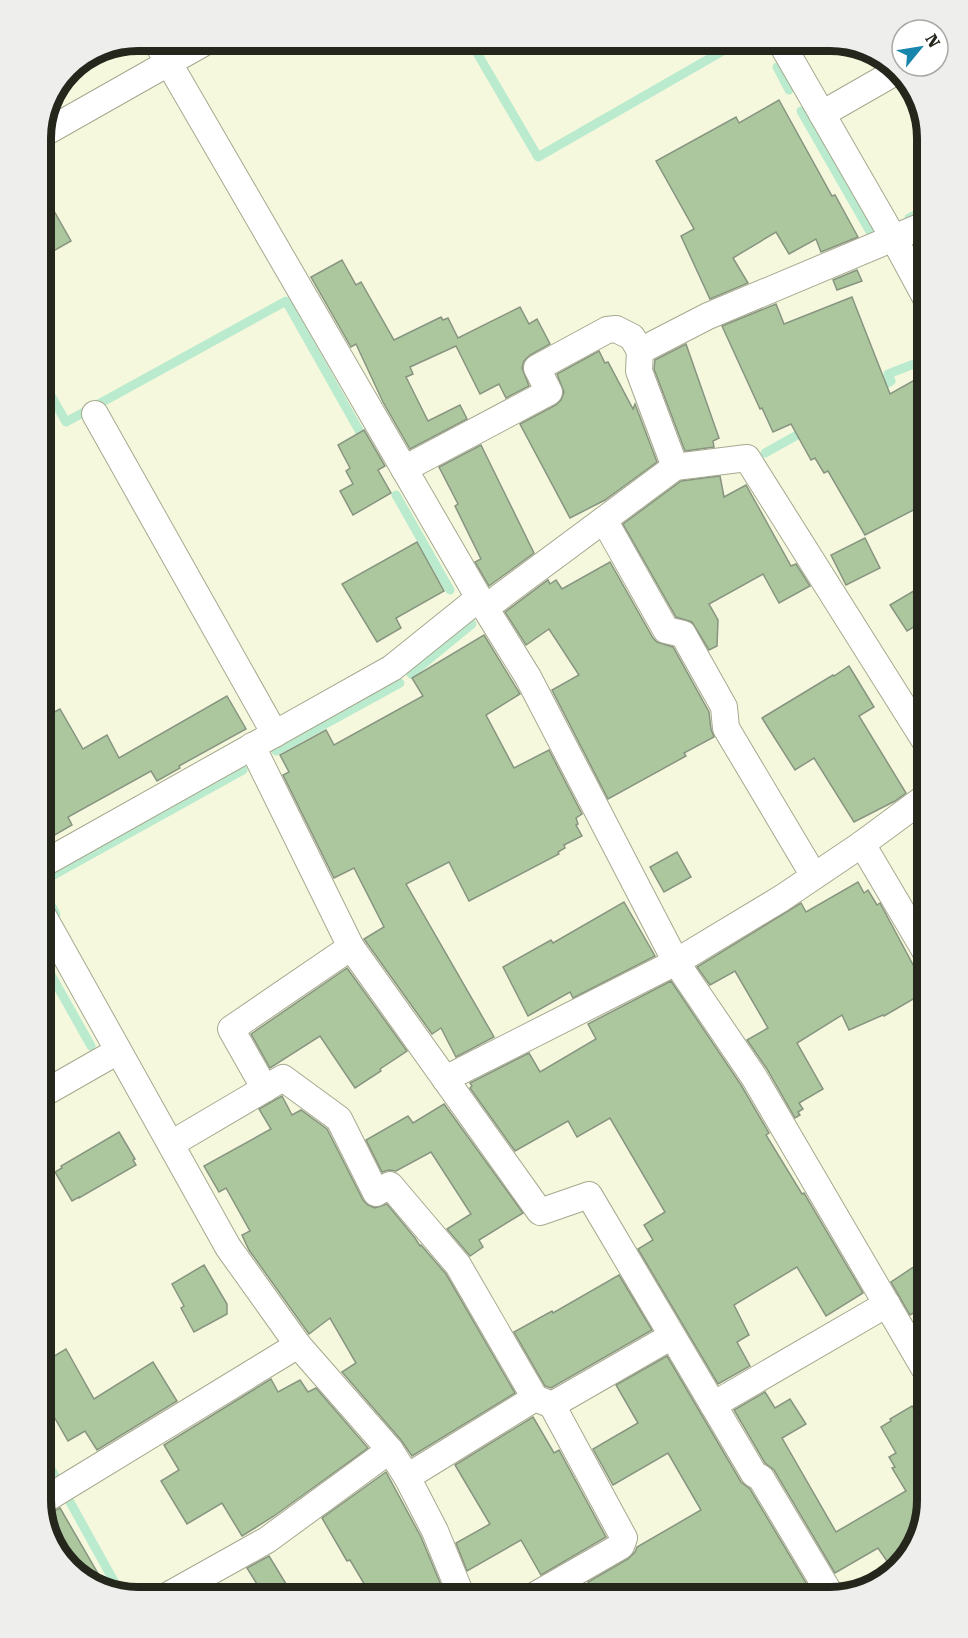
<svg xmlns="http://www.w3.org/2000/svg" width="968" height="1638" font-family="'Roboto Serif',serif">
<rect width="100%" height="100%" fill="#f6f8dd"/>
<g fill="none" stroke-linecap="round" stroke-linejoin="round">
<!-- stream -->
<g stroke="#baebce" stroke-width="9">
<path d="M470,41L538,157L740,41"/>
<path d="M761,41L763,43"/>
<path d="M777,67L789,90"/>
<path d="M801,111L872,235"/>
<path d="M909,218L927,209"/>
<path d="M41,378L66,422L286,301L365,441"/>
<path d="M877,389L891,381L888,374L927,359"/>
<path d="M765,453L808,429"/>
<path d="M396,495L450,590"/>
<path d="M411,674L472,624"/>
<path d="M276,751L400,683"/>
<path d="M41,882L243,770"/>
<path d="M41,887L56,914"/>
<path d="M41,957L91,1046"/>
<path d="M41,1451L55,1476"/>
<path d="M70,1502L121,1594"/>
</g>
</g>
<!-- building -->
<g fill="#acc79e" stroke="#879580" stroke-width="1.5">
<path d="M779,100L832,196L835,195L858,237L821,252L816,239L789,254L776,232L733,258L748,283L710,299L681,236L694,229L656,161L736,117L739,123Z"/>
<path d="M41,188L71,241L41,258Z"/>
<path d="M342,260L356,285L361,282L394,340L441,317L443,320L448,318L458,338L520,307L529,324L537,319L550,344L530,355L524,361L522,368L529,386L506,398L499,384L480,394L456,346L410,367L413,374L406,377L428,421L460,405L467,419L410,449L383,402L356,344L351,347L311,277Z"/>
<path d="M857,270L862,281L837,290L833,280Z"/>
<path d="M852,297L890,394L927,373V503L865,535L828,471L824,473L815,458L811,460L791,424L773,432L762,408L760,409L722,326L776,304L784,324Z"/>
<path d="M686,344L719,438L713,441L714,447L685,451L654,369L655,360Z"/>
<path d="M599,351L605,363L608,362L633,409L635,404L657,462L605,500L570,518L520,424L556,405L561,400L564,392L557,374Z"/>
<path d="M364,430L385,466L378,470L391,493L353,515L340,491L353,484L346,471L350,468L338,445Z"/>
<path d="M481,445L534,553L489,586L475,562L481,559L455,506L458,504L439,467Z"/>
<path d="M720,476L724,497L746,485L791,566L796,564L810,586L779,603L763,574L709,604L718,620L717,646L709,650L692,622L676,617L623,524L681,481Z"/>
<path d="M865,538L880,568L846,585L831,555Z"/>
<path d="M417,542L444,591L396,618L401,628L377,642L342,584Z"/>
<path d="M610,562L653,638L657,642L673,647L709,712L711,729L714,737L684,753L686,756L608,799L552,690L579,675L549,629L526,645L505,612L548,580L550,584L556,580L562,589Z"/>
<path d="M927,583V619L907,631L890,605Z"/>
<path d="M484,635L520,694L486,715L514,768L549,750L582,814L576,818L578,824L576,825L582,836L564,845L565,848L558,852L559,854L469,901L449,862L406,884L494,1037L456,1057L441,1028L432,1034L364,939L384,927L354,868L334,878L283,775L289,772L280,755L326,730L334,745L423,696L412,678Z"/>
<path d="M849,666L874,707L859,716L906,793L895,801L854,822L814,758L795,770L762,718L833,675L834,676Z"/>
<path d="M227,696L246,729L179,766L180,768L157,781L151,771L68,817L72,825L41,843V719L60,709L83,749L107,735L119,758Z"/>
<path d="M677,852L691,877L664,892L650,867Z"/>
<path d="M858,882L864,893L868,890L877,905L880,903L927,991L884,1016L883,1015L849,1030L842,1015L797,1043L823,1089L799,1103L803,1109L798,1112L800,1115L795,1118L767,1069L747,1040L768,1028L735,971L710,985L697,967L801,903L806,912Z"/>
<path d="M624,902L655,956L573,998L570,992L528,1016L503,967L551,940L553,943Z"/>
<path d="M347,968L407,1051L380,1069L381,1071L355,1088L320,1036L270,1068L251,1034Z"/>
<path d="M671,981L741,1085L769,1133L766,1135L802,1194L804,1193L863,1293L826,1316L797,1267L734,1305L749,1335L737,1342L750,1366L718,1384L638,1249L653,1240L644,1225L665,1212L610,1118L577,1137L568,1121L515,1151L470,1088L472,1086L470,1083L529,1053L540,1072L596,1039L588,1024Z"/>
<path d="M282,1096L292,1115L301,1110L327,1129L363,1200L368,1205L375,1208L387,1204L415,1238L420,1246L421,1245L446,1274L515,1393L412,1456L401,1440L342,1372L356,1363L330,1318L309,1334L249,1250L242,1235L250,1231L226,1188L219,1192L204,1166L271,1129L259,1109Z"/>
<path d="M444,1104L523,1213L479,1240L483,1247L470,1256L447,1229L471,1214L431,1152L396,1171L389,1170L382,1172L366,1140L408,1116L413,1123Z"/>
<path d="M119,1132L135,1159L133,1160L136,1165L79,1198V1197L72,1201L55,1172L62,1168L61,1166Z"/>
<path d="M927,1258V1305L910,1315L891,1282Z"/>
<path d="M204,1265L227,1304V1314L194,1332L181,1308L184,1306L172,1284Z"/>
<path d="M619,1275L652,1330L551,1388L545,1386L514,1332L552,1311L553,1313Z"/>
<path d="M66,1349L94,1399L153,1362L177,1401L97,1450L85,1431L68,1441L41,1394V1364Z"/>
<path d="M667,1356L741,1482L750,1489L815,1598L597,1597L588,1582L628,1559L635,1552L637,1547L701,1510L668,1453L613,1485L593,1449L638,1423L616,1385Z"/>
<path d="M271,1379L278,1392L300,1380L308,1392L316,1388L368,1448L274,1516L242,1536L222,1503L187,1524L161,1481L179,1470L164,1445Z"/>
<path d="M765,1392L775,1408L790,1399L806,1424L782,1438L836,1532L906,1491L892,1468L895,1467L889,1457L896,1453L881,1427L891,1421L890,1419L912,1406L927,1432V1501L911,1554L891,1567L878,1548L835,1573L774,1470L765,1463L734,1410Z"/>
<path d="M533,1417L554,1453L559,1450L606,1537L541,1575L521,1540L467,1571L456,1543L490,1524L455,1465Z"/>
<path d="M386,1472L421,1537L446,1597H372L350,1560L347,1561L322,1518Z"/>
<path d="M60,1508L107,1589H106L84,1581L50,1543L44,1516Z"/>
<path d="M269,1556L294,1597H265L247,1568Z"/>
</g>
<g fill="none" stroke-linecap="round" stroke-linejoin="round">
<!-- minor casing -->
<g stroke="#a6a98f" stroke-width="28">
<g id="minor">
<path d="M156,41L479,598L528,677L676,962L754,1077L927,1373"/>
<path d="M780,41L894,239L927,300"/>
<path d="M822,114L897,71"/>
<path d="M41,135L207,41"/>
<path d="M95,414L275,734"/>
<path d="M675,467L639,371L640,351L708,316L927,224"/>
<path d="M404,469L549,392L537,368L607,330L616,329L632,337L640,351"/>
<path d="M604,520L666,630L683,634L724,707L726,728L814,876"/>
<path d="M485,608L675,467L747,458L927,744"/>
<path d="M252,746L351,947L540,1212L589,1195L754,1474L761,1478L832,1597"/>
<path d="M862,844L927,954"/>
<path d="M41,865L392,668L479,598"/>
<path d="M41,912L228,1247L298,1345L390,1450L407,1477L435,1531L462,1597"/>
<path d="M445,1079L676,962L782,898L862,844L927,796"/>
<path d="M265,1089L231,1029L351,947"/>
<path d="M41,1095L118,1051"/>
<path d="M171,1144L283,1078L339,1119L376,1193L390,1185L458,1265L535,1398"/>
<path d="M713,1405L887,1304"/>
<path d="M407,1477L535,1398L552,1405L672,1336"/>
<path d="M41,1502L298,1345"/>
<path d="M165,1597L267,1540L390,1450"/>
<path d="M532,1597L621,1546L624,1538L552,1405"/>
</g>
</g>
<!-- minor -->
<use href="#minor" stroke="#fff" stroke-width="26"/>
</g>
<!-- crop -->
<path d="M0 0H968V1638H0ZM138 51H830A87 87 0 0 1 917 138V1500A87 87 0 0 1 830 1587H138A87 87 0 0 1 51 1500V138A87 87 0 0 1 138 51Z" fill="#eeeeed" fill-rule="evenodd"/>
<path fill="none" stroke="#25261c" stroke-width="8" d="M138 51H830A87 87 0 0 1 917 138V1500A87 87 0 0 1 830 1587H138A87 87 0 0 1 51 1500V138A87 87 0 0 1 138 51Z"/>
<!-- north arrow -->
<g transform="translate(920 48) rotate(60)"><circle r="28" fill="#ffffff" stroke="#a8a8a4" stroke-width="1.5"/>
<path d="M0-4.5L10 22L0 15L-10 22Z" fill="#1885ac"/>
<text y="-9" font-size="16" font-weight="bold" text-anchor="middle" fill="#25261c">N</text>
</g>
</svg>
